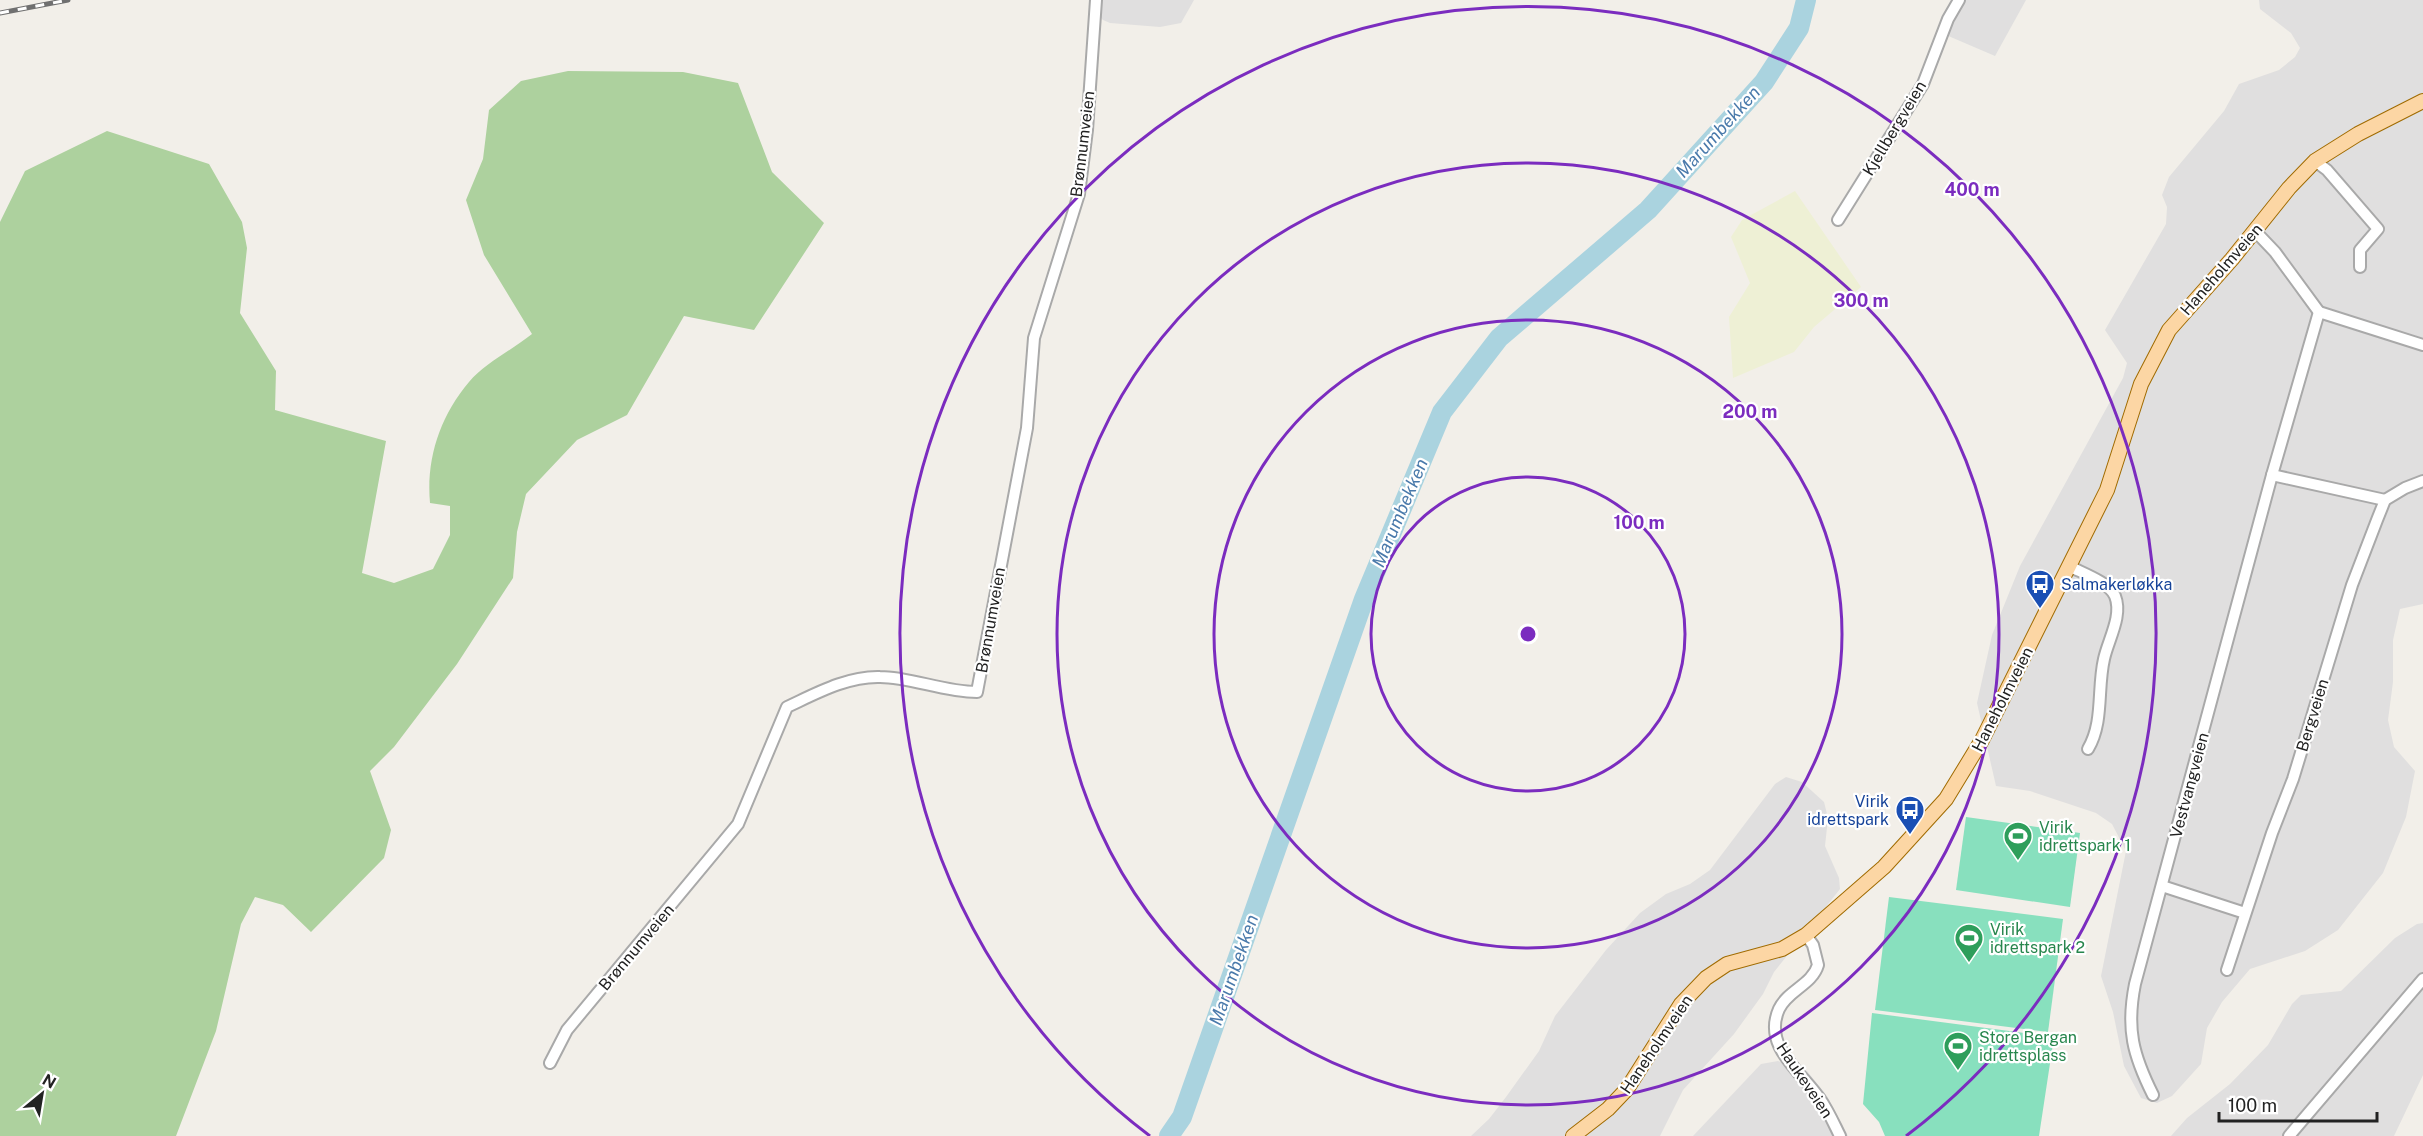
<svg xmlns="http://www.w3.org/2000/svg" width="2423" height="1136" font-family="'Public Sans',sans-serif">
<rect width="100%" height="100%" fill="#f2efe9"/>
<!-- residential -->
<g fill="#e0dfdf">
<path d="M1092,0H1194L1181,23L1160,27L1110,23L1103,20L1091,7Z"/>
<path d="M1952,0H2026L1995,56L1939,32Z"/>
<path d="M2259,0H2423V604L2400,609L2393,640V682L2388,720L2394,747L2415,771L2406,817L2383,873L2338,930L2305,951L2250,969L2222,1002L2207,1028L2201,1064L2172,1096L2157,1103L2141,1098L2124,1066L2113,1012L2101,976L2126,851L2112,824L2096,813L2030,791L1996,786L1977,703L1992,635L2020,566L2123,378L2127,363L2105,330L2166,224L2167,207L2162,195L2169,177L2224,111L2239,84L2279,70L2295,57L2300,48L2291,33L2260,9Z"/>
<path d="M1786,777L1802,782L1824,802L1828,818L1825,846L1839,878L1840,889L1774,972L1763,994L1734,1034L1683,1090L1660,1136H1471L1489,1119L1506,1097L1539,1051L1555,1016L1606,950L1640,913L1666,894L1690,884L1710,870L1775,784Z"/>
<path d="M2423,923V1075L2394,1136H2171L2187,1118L2230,1084L2268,1045L2292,1004L2301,995L2341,991L2395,938L2417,924Z"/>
<path d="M1778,1061L1807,1071L1827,1096L1848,1136H1693L1761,1064Z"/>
</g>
<!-- farmland -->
<path fill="#eef0d5" d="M1795,191L1861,287L1814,327L1794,352L1733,378L1729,317L1750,283L1731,237L1742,220Z"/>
<!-- forest -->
<path fill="#add19e" d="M568,71L683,72L738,83L772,172L824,223L754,330L684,316L627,415L577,440L526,494L517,532L513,578L457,664L394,747L370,771L391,830L384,858L311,932L283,905L255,897L241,924L216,1031L176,1136H0V222L25,171L107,131L209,164L242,222L247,248L240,313L276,371L275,410L386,441L362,573L394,583L433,569L450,535V506L430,503C426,459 440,416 469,382C485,363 512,350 532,334L484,255L466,200L483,159L489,110L521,81Z"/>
<!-- pitch -->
<g fill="#88e0be">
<path d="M1966,817L2080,833L2070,907L1956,890Z"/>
<path d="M1889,897L2063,919L2048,1032L1875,1010Z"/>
<path d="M1872,1013L2054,1037L2039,1136H1885L1879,1122L1863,1104Z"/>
</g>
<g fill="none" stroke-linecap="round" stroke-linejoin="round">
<!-- river -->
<path stroke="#aad3df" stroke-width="20" d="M1169,1136L1182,1117L1364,599L1442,412L1499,338L1648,210L1764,82L1799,28L1806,0"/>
<!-- minor casing -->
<g stroke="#a9a9a9" stroke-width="14">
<g id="minor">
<path d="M2315,161L2327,170L2378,229L2360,250V267"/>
<path d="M1838,220L1923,84L1948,19L1959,0"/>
<path d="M2255,231L2275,252L2319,312"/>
<path d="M2272,475L2385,500"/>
<path d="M2069,566C2082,573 2109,582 2115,596C2123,616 2108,640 2104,659C2097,689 2104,722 2088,749"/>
<path d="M2162,886L2245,913"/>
<path d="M1806,935L1813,945L1818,965C1812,985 1788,990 1779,1009C1762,1047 1802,1072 1820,1099C1828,1110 1834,1124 1840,1136"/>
<path d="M2227,970L2272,833L2293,779L2352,585L2377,520L2385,500L2405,488L2423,481"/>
<path d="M550,1063L567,1030L738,824L787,707C815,694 847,676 880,677C911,677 943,692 977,692L1027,428L1034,338L1079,194L1087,130L1096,0"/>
<path d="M2153,1095C2133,1055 2126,1029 2135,984L2272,475L2319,312L2423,345"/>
<path d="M2289,1136L2423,979"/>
</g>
</g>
<!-- major casing -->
<g stroke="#a06b00" stroke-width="16">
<path id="major" d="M1573,1136L1608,1109L1627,1089L1681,1004L1706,978L1727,964L1782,949L1806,935L1884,867L1946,799L1982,740L2107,490L2141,384L2169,330L2232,259L2289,188L2315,161L2358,134L2423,101"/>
</g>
<!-- minor -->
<use href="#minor" stroke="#fff" stroke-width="10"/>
<!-- major -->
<use href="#major" stroke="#fcd6a4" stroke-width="14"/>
<!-- rail casing -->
<g stroke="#707070" stroke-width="5">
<path id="rail" d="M0,13L68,0"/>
</g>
<!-- rail -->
<use href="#rail" stroke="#fff" stroke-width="3" stroke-dasharray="9" stroke-linecap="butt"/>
</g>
<!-- distance rings -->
<g fill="none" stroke="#7b2cbf" stroke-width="3">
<circle cx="1528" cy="634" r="157"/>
<circle cx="1528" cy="634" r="314"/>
<circle cx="1528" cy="634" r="471"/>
<path d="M1150 1136A628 628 0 1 1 1906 1136"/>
</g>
<!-- icons -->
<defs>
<g id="bus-pin" transform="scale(1.5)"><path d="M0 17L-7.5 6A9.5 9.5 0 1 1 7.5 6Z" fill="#1a4fb4" stroke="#fff"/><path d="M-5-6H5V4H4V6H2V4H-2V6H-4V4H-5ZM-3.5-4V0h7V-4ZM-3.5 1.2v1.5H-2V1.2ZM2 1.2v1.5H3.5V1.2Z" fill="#fff"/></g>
<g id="stadium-pin" transform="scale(1.5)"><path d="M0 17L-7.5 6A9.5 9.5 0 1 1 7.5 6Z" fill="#2e9e5b" stroke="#fff"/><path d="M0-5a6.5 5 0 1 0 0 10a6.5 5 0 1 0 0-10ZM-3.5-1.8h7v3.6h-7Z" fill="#fff"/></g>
</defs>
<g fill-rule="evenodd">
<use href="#bus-pin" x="2040" y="584"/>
<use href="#bus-pin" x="1910" y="810"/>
<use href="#stadium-pin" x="2018" y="836"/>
<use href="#stadium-pin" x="1969" y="938"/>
<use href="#stadium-pin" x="1958" y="1046"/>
</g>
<g text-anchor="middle" stroke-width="4.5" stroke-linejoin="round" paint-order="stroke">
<!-- street labels -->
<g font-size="16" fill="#222" stroke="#fff">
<text transform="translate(1894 128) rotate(-59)" y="6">Kjellbergveien</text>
<text transform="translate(1082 144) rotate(-83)" y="6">Brønnumveien</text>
<text transform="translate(2221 269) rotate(-49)" y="6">Haneholmveien</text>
<text transform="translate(990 620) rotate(-80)" y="6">Brønnumveien</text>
<text transform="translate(2002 699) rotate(-63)" y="6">Haneholmveien</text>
<text transform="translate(2312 715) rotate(-73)" y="6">Bergveien</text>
<text transform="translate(2189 785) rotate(-75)" y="6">Vestvangveien</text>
<text transform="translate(636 947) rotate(-50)" y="6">Brønnumveien</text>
<text transform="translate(1656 1044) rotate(-56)" y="6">Haneholmveien</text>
<text transform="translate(1805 1080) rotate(56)" y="6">Haukeveien</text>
</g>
<!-- transit labels -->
<g font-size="16" fill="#164399" stroke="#fff" text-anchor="start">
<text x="2061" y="590">Salmakerløkka</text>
<text x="1889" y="807" text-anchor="end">Virik<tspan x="1889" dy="18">idrettspark</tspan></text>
</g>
<!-- leisure labels -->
<g font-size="16" fill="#27864d" stroke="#fff" text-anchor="start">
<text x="2039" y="833">Virik<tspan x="2039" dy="18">idrettspark 1</tspan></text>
<text x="1990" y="935">Virik<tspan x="1990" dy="18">idrettspark 2</tspan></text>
<text x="1979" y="1043">Store Bergan<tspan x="1979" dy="18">idrettsplass</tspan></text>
</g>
<!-- water labels -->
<g font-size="18" font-style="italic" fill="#4a7aab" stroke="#fff">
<text transform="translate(1718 132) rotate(-48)" y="6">Marumbekken</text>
<text transform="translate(1400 513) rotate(-67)" y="6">Marumbekken</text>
<text transform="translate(1234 970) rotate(-71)" y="6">Marumbekken</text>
</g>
</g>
<circle cx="1528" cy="634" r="9" fill="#7b2cbf" stroke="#fff" stroke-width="3"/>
<g font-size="18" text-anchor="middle" font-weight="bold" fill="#7b2cbf" stroke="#fff" stroke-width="4.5" stroke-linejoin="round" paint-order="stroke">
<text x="1972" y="196">400 m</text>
<text x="1861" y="307">300 m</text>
<text x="1750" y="418">200 m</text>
<text x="1639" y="529">100 m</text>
</g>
<!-- north arrow -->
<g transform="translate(42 1094) rotate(30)" stroke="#ffffff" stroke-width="4.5" paint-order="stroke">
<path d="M0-4.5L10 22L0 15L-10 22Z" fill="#222222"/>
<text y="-9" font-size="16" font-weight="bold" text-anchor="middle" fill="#222222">N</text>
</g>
<!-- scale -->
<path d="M2219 1112v9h158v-9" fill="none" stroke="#222222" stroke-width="3"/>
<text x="2228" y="1112" font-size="18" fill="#222222" stroke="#ffffff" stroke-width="4.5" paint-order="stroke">100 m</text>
</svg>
